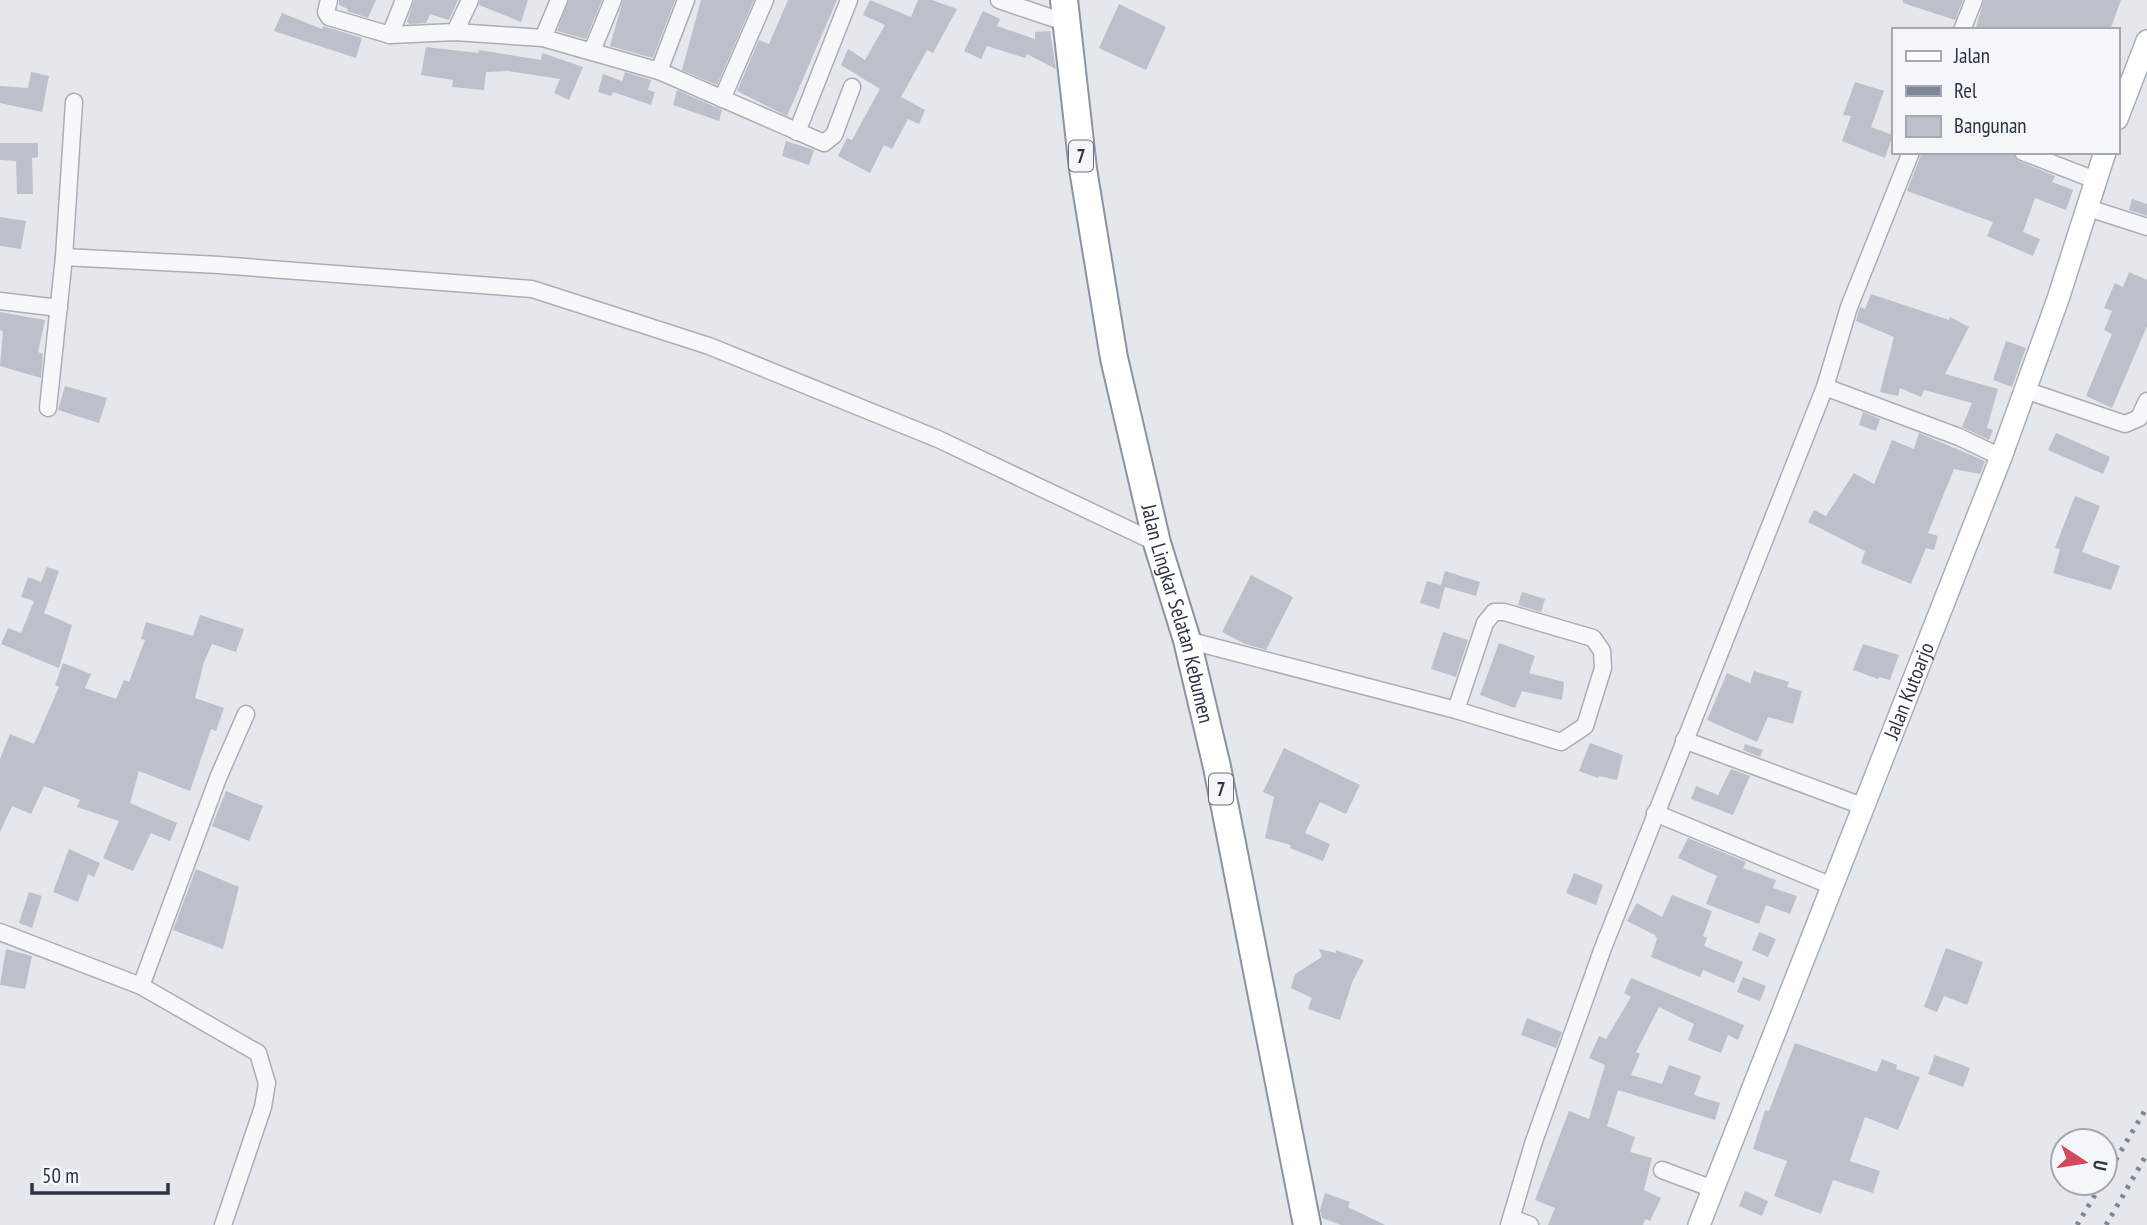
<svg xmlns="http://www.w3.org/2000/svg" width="2147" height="1225" font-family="'PT Sans Narrow',sans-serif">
<rect width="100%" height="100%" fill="#e4e7ec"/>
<!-- building -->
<g fill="#bbc0ca">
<path d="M339,0H376L368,18L347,11L348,9L339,5Z"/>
<path d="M414,0H458L449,20L430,14L426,23L410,24L407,22Z"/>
<path d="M480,0H528L521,22L479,5Z"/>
<path d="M569,0H602L586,39L557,31Z"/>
<path d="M623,0H675L653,58L610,46Z"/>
<path d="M701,0H754L717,85L682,70Z"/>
<path d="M788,0H837L787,116L737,91L759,40L769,44Z"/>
<path d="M870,0L911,17L918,0H932L957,9L933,53L927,50L901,97L925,110L919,124L908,119L892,149L884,145L870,173L838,156L847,138L852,140L880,89L841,65L848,49L865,60L885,25L863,15Z"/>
<path d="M1903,0H1963L1955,20L1903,3Z"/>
<path d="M1984,0H2121L2110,30H1975Z"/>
<path d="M1119,4L1166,27L1146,70L1099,48Z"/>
<path d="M983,11L1000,19L997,26L1035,39V32L1050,31L1056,69L1027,54L1025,58L987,46L981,59L964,51Z"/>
<path d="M282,13L322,29L323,26L362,38L356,58L274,31Z"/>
<path d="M426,47L478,53L479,50L541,60L542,53L583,67L569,100L554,93L560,79L508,71L486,72L484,90L452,87L453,80L421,75Z"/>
<path d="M31,72L49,76L42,112L0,103V86L28,88Z"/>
<path d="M625,72L651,80L648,90L655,92L651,105L613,92L611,96L598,92L603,74L622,81Z"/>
<path d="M1855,82L1884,91L1871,127L1893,135L1885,158L1842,141L1851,116L1843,115Z"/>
<path d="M677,90L722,110L719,121L673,105Z"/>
<path d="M786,141L814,150L809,165L782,156Z"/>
<path d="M0,143H38V157L32,158L33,194H17L16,161L0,160Z"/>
<path d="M1922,152H2013L2019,161L2055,176L2052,182L2073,190L2066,210L2035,198L2023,232L2040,239L2033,256L1987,236L1993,222L1907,191Z"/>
<path d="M2132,199L2147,204V216L2129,210Z"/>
<path d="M0,217L26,221L21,249L0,246Z"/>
<path d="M2129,272L2147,280V326L2112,408L2086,396L2112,334L2104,330L2112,311L2104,308L2115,283L2123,287Z"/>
<path d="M1871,294L1949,320L1950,317L1969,327L1945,374L1998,389L1987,428L1993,430L1989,440L1962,427L1972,403L1924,390L1921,397L1900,388L1898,396L1880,392L1894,337L1856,321L1860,307L1865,309Z"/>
<path d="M0,312L45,320L38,352L43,354L41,378L0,366L3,331L0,330Z"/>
<path d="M2006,341L2026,348L2012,387L1993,380Z"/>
<path d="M65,386L107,398L99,423L58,410Z"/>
<path d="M1863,412L1880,419L1876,431L1859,425Z"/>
<path d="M1919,433L1985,461L1980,474L1954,469L1928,533L1938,536L1934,550L1926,548L1911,584L1861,563L1865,551L1808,522L1814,510L1826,516L1854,473L1874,484L1892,440L1914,449Z"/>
<path d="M2056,433L2110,457L2103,474L2048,450Z"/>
<path d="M2075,496L2100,506L2082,552L2120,566L2111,590L2053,573L2060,549L2055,548Z"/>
<path d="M47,567L59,571L44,613L72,625L59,668L1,644L8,628L21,633L34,601L21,597L28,577L41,582Z"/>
<path d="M1445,571L1480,582L1476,596L1445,587L1439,609L1420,603L1427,581L1441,585Z"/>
<path d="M1251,575L1293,597L1266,650L1245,644L1222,632Z"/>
<path d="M1522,592L1545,599L1541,612L1518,605Z"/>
<path d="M200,615L244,629L236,652L212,644L204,662L195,698L224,708L216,731L211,729L190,791L139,771L130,803L177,823L170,841L151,833L133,871L103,858L119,821L77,807L80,800L44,786L31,814L12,806L0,832V759L10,734L34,744L59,687L55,685L63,663L91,674L85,688L116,699L124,680L129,682L145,640L141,639L146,622L193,636Z"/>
<path d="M1443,632L1468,640L1456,677L1431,669Z"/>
<path d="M1499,643L1535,656L1529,673L1564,682L1562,700L1522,691L1515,708L1480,695Z"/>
<path d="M1863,644L1899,655L1890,680L1879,677L1878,679L1853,670Z"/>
<path d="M1754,671L1789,682L1787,687L1802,691L1793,724L1768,717L1757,742L1707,720L1727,673L1750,683Z"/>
<path d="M1590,743L1623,755L1617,780L1599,776L1598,778L1579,771Z"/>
<path d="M1745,744L1763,750L1760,757L1743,750Z"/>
<path d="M1284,748L1360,785L1346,814L1320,802L1305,833L1330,844L1323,861L1290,848L1291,845L1265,838L1274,797L1263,792Z"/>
<path d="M1731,769L1750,776L1733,815L1691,799L1696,786L1718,795Z"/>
<path d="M226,791L263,806L249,841L212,826Z"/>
<path d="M1688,838L1746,862L1743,868L1776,880L1773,888L1797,896L1790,914L1766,905L1759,924L1706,904L1717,876L1678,858Z"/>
<path d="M69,849L100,863L94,877L88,874L78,902L53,892Z"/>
<path d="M196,869L239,887L223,949L173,930Z"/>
<path d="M1574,873L1603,885L1596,905L1566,893Z"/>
<path d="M29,892L42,896L32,928L19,923Z"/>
<path d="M1672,895L1712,911L1703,936L1707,938L1704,946L1743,962L1734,983L1703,970L1700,977L1651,957L1657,939L1655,935L1627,921L1637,903L1662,917Z"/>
<path d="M1759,932L1776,939L1768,957L1752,950Z"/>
<path d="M1946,948L1983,962L1967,1005L1944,996L1937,1012L1924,1007Z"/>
<path d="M6,949L32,956L25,989L0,985Z"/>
<path d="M1319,949L1336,953V950L1364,960L1353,980L1340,1020L1308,1009L1312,998L1291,988L1295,974L1322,957Z"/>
<path d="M1743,977L1766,986L1760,1001L1737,992Z"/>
<path d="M1631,978L1744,1025L1738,1040L1728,1035L1721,1053L1688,1040L1694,1024L1659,1007L1636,1052L1640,1054L1631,1075L1662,1084L1669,1065L1701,1076L1694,1095L1720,1103L1715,1120L1618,1090L1607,1126L1635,1137L1630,1152L1652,1158L1644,1190L1661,1198L1650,1221L1645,1219L1643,1225H1548L1555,1208L1535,1200L1569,1111L1589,1119L1605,1065L1589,1058L1599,1036L1606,1039L1631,997L1624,993Z"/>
<path d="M1527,1018L1562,1032L1556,1048L1521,1035Z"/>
<path d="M1795,1043L1877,1072L1882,1059L1897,1065L1896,1069L1920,1077L1898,1130L1865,1117L1850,1161L1880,1171L1873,1193L1833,1180L1821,1214L1774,1196L1787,1161L1753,1149L1765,1110L1769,1111Z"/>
<path d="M1935,1055L1970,1068L1963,1087L1928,1074Z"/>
<path d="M1745,1191L1768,1201L1762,1216L1739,1206Z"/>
<path d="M1325,1193L1350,1202L1348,1207L1385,1225H1341L1322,1218L1320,1210Z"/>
</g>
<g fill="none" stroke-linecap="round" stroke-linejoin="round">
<!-- minor casing -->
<g stroke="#a9aeb7" stroke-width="19">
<g id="minor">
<path d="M329,0L326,12L329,17L390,35L455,32L543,38L659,71L824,143L834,135L852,87"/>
<path d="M999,0L1064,22"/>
<path d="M1962,30L1974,0"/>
<path d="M455,32L470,0"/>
<path d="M390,35L404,0"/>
<path d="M543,38L559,0"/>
<path d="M592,51L613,0"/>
<path d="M659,71L686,0"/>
<path d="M722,99L765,0"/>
<path d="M797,132L849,0"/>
<path d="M2023,152L2095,180"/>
<path d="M2085,207L2147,227"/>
<path d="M64,257L219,265L532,289L709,346L938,439L1157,543"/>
<path d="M0,301L59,308"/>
<path d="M1825,387L1959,437L2001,457"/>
<path d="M2025,390L2125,424L2139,418L2147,401"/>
<path d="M48,408L64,257L74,102"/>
<path d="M1187,640L1456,710L1561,742L1585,726L1603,668L1602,651L1593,638L1504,612H1494L1485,623L1456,710"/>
<path d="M1684,740L1865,807"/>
<path d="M1655,813L1832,886"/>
<path d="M0,932L141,986L258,1053L267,1083L263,1107L223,1225"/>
<path d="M141,986L218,778L246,714"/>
<path d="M1662,1170L1713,1189"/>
<path d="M1512,1218L1530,1225"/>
<path d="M1509,1225L1533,1144L1603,948L1825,387L1849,307L1911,152"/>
</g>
</g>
<!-- secondary casing -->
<g stroke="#a9aeb7" stroke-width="24">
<g id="secondary">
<path d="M2117,119L2147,41"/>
<path id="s1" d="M1699,1225L2001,457L2058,299L2105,152"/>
</g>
</g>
<!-- trunk casing -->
<g stroke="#8b94a3" stroke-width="30">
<g id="trunk">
<path id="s2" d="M1064,0L1083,169L1114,358L1157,543L1187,640L1217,767L1307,1225"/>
</g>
</g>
<!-- minor -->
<use href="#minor" stroke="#f7f8fa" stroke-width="16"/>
<!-- secondary -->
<use href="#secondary" stroke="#fff" stroke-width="21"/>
<!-- trunk -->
<use href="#trunk" stroke="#fff" stroke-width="26"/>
<!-- rail -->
<g stroke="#7d8696" stroke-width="5" stroke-dasharray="3.5 7" stroke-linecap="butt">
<path d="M2105,1178L2147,1107"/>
<path d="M2077,1225L2102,1183"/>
<path d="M2106,1225L2147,1154"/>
</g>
</g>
<g text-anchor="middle" stroke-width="6" stroke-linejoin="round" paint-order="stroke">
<!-- shield labels -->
<g fill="#f4f6f9" stroke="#676e7b" stroke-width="2">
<rect x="1069" y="140.5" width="24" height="31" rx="5"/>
<rect x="1209" y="773.5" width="24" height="31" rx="5"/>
</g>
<g font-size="19" font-weight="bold" fill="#2b3445">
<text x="1081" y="163">7</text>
<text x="1221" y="796">7</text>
</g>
<!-- street labels -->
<g font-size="21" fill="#2b3445" stroke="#f4f6f9">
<text dy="7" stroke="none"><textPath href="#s2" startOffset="625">Jalan Lingkar Selatan Kebumen</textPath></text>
<text dy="7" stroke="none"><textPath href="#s1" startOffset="574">Jalan Kutoarjo</textPath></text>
</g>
</g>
<!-- legend -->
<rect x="1892" y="28" width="228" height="126" fill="#f4f6f9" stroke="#a4a8b1" stroke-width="2"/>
<rect x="1906" y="51" width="35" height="10" fill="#ffffff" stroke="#a4a8b1" stroke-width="2"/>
<text x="1954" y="63" font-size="21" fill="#2b3445">Jalan</text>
<rect x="1906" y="86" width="35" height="10" fill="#7d8696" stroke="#a4a8b1" stroke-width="2"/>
<text x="1954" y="98" font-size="21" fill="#2b3445">Rel</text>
<rect x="1906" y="116" width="35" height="21" fill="#bbc0ca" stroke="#a4a8b1" stroke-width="2"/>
<text x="1954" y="133" font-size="21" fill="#2b3445">Bangunan</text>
<!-- north arrow -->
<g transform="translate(2084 1162) rotate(102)"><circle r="33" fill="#f4f6f9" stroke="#a4a8b1" stroke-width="2"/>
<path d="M0-5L12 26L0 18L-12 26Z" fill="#d1495b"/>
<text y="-10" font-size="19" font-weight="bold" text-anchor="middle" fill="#2b3445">U</text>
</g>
<!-- scale -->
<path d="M32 1183v10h136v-10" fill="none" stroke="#2b3445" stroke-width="3.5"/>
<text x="42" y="1183" font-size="21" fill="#2b3445" stroke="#f4f6f9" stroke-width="5" paint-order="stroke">50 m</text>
</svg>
